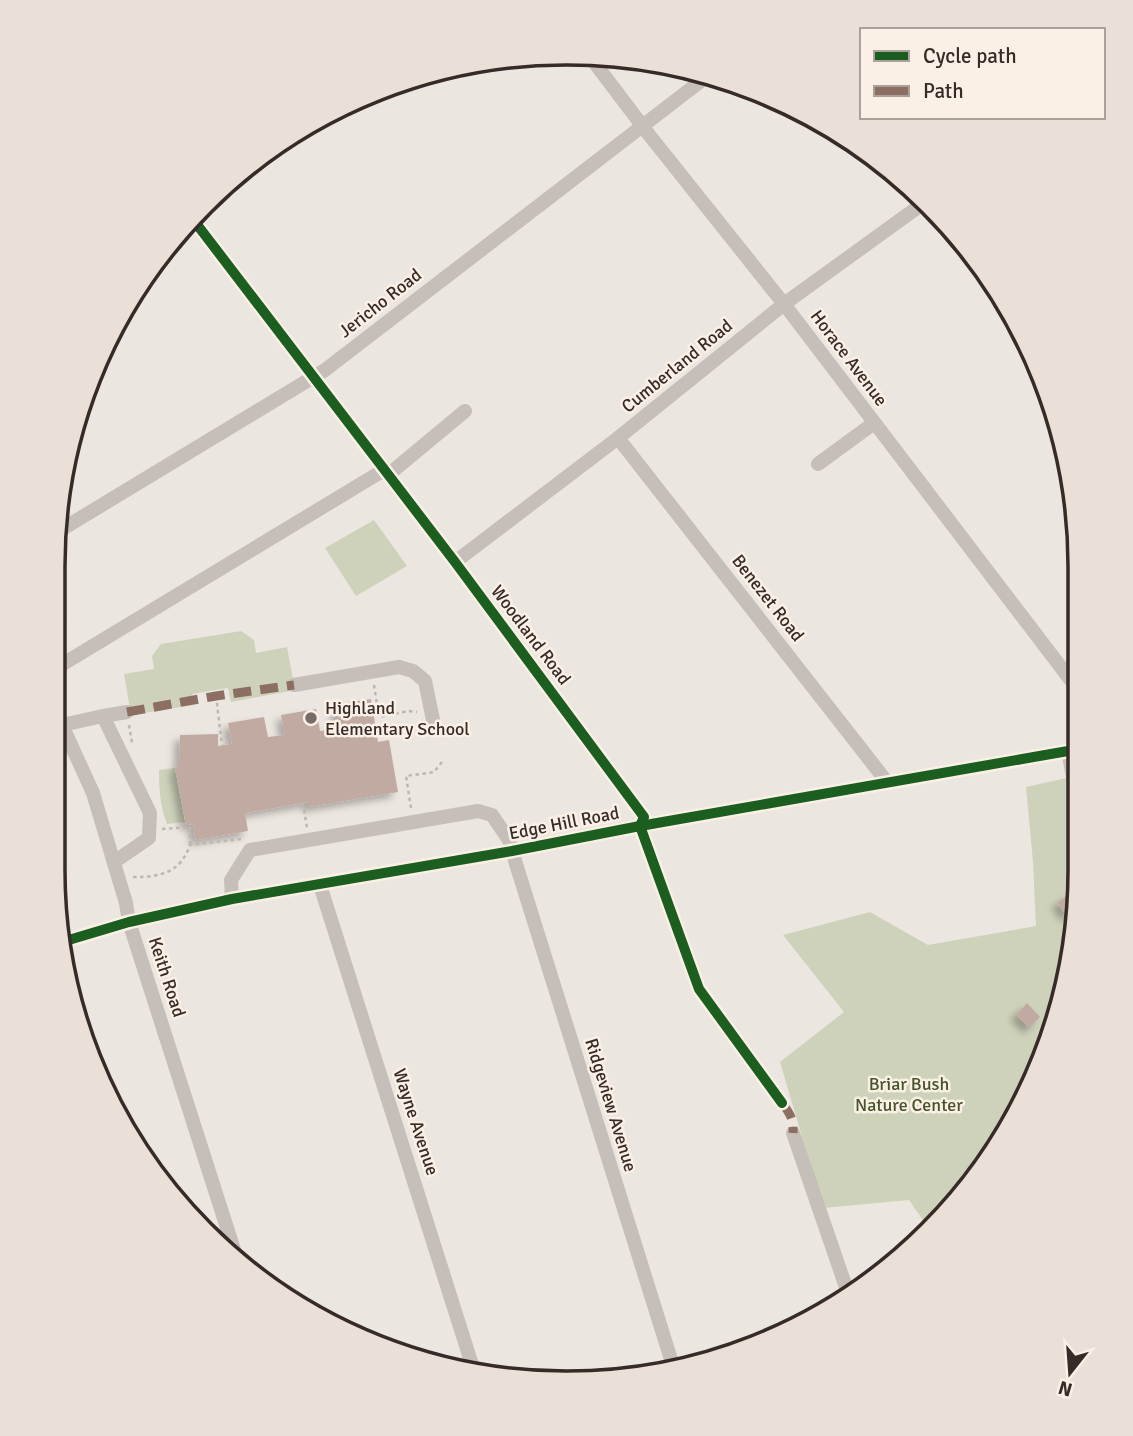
<svg xmlns="http://www.w3.org/2000/svg" width="1133" height="1436" font-family="Signika,sans-serif">
<defs>
<filter id="shadow"><feDropShadow dx="-5.5" dy="5.5" stdDeviation="3.5" flood-color="#0004"/></filter>
</defs>
<rect width="100%" height="100%" fill="#ece6e0"/>
<!-- green -->
<g fill="#ced2ba">
<path d="M374,520L407,566L356,596L325,548Z"/>
<path d="M241,631L254,640L256,653L287,647L295,690L231,702L228,688L192,694L193,705L131,715L124,674L154,669L152,656L161,644Z"/>
<path d="M175,768L185,822L167,824C160,806 159,790 159,770Z"/>
<path d="M1075,776L1071,969L1042,1066L994,1155L929,1229L909,1200L823,1208L780,1062L844,1012L783,935L870,912L928,945L1036,926L1033,862L1026,787Z"/>
</g>
<!-- building -->
<g fill="#c0aaa1" filter="url(#shadow)">
<path d="M371,699L378,742L389,740L398,792L308,807V802L245,813L248,831L196,840L193,824L186,825L175,768L179,766L180,735L218,734V746L232,744L228,723L264,717L268,737L285,735L281,715L316,709L320,731L339,728L335,705Z"/>
<path d="M1072,892V912L1067,916L1057,903Z"/>
<path d="M1027,1003L1040,1017L1029,1028L1016,1015Z"/>
</g>
<g fill="none" stroke-linecap="round" stroke-linejoin="round">
<!-- path -->
<g stroke="#beb6b1" stroke-width="2.5" stroke-dasharray="3.5 3.5" stroke-linecap="butt">
<path d="M374,685L379,717L408,711L417,712"/>
<path d="M216,696L222,745"/>
<path d="M129,725L132,743"/>
<path d="M303,803L307,828"/>
<path d="M411,808L406,776L434,772L442,762"/>
<path d="M162,829L190,827V845"/>
<path d="M133,877C161,877 180,873 190,845L241,839"/>
</g>
<!-- minor -->
<g stroke="#c5beb9" stroke-width="14">
<path d="M588,54L650,136L784,304L1076,687"/>
<path d="M192,218L455,562L644,817L640,826L699,989L782,1103"/>
<path d="M618,438L887,782"/>
<path d="M818,464L874,423"/>
<path d="M388,475L465,411"/>
<path d="M54,534L325,370L710,74"/>
<path d="M455,562L618,438L784,304L925,202"/>
<path d="M53,670L384,470"/>
<path d="M294,685L399,667L413,671L425,681L433,720"/>
<path d="M53,710L62,725L93,793L126,903L129,922L237,1259"/>
<path d="M103,716L127,712"/>
<path d="M62,725L103,716L150,813L149,838L114,862"/>
<path d="M1068,751L1074,782"/>
<path d="M320,885L474,1371"/>
<path d="M232,899L231,880L250,850L478,811L492,815L509,840L512,851L674,1369"/>
<path d="M62,942L129,922L232,899L512,851L640,826L1068,751L1075,748"/>
<path d="M793,1133L849,1296"/>
</g>
<!-- quiet -->
<g stroke="#8d6e63" stroke-width="9" stroke-dasharray="18 9" stroke-linecap="butt">
<path d="M127,712L216,696L294,685"/>
<path d="M782,1103C790,1113 794,1120 793,1133"/>
</g>
<!-- cycleway casing -->
<g stroke="#faf0e6" stroke-width="15">
<g id="cycleway">
<path d="M192,218L455,562L644,817L640,826L699,989L782,1103"/>
<path d="M62,942L129,922L232,899L512,851L640,826L1068,751L1075,748"/>
</g>
</g>
<!-- cycleway -->
<use href="#cycleway" stroke="#1b5e20" stroke-width="10"/>
</g>
<!-- markers -->
<circle fill="#766c68" stroke="#faf0e6" stroke-width="2.5" cx="311" cy="718" r="7"/>
<g text-anchor="middle" stroke-width="5" stroke-linejoin="round" paint-order="stroke">
<!-- street labels -->
<g font-size="18" fill="#362b27" stroke="#faf0e6">
<text transform="translate(380 303) rotate(-38)" y="6">Jericho Road</text>
<text transform="translate(849 358) rotate(53)" y="6">Horace Avenue</text>
<text transform="translate(677 366) rotate(-39)" y="6">Cumberland Road</text>
<text transform="translate(768 598) rotate(52)" y="6">Benezet Road</text>
<text transform="translate(531 635) rotate(53)" y="6">Woodland Road</text>
<text transform="translate(564 823) rotate(-11)" y="6">Edge Hill Road</text>
<text transform="translate(167 977) rotate(72)" y="6">Keith Road</text>
<text transform="translate(611 1105) rotate(73)" y="6">Ridgeview Avenue</text>
<text transform="translate(416 1122) rotate(72)" y="6">Wayne Avenue</text>
</g>
<!-- poi labels -->
<g font-size="18" fill="#362b27" stroke="#faf0e6" text-anchor="start">
<text x="325" y="714">Highland<tspan x="325" dy="21">Elementary School</tspan></text>
</g>
<!-- park labels -->
<g font-size="18" fill="#46542a" stroke="#faf0e6">
<text x="909" y="1090">Briar Bush<tspan x="909" dy="21">Nature Center</tspan></text>
</g>
</g>
<!-- crop -->
<path d="M0 0H1133V1436H0ZM566 65H567A501 501 0 0 1 1068 566V870A501 501 0 0 1 567 1371H566A501 501 0 0 1 65 870V566A501 501 0 0 1 566 65Z" fill="#eae0d7" fill-rule="evenodd"/>
<path fill="none" stroke="#362b27" stroke-width="3.5" d="M566 65H567A501 501 0 0 1 1068 566V870A501 501 0 0 1 567 1371H566A501 501 0 0 1 65 870V566A501 501 0 0 1 566 65Z"/>
<!-- legend -->
<rect x="860" y="28" width="245" height="91" fill="#faf0e6" stroke="#aca19a" stroke-width="2"/>
<rect x="874" y="51" width="35" height="10" fill="#1b5e20" stroke="#aca19a" stroke-width="2"/>
<text x="923" y="63" font-size="21" fill="#362b27">Cycle path</text>
<rect x="874" y="86" width="35" height="10" fill="#8d6e63" stroke="#aca19a" stroke-width="2"/>
<text x="923" y="98" font-size="21" fill="#362b27">Path</text>
<!-- north arrow -->
<g transform="translate(1070 1373) rotate(197)" stroke="#faf0e6" stroke-width="5" paint-order="stroke">
<path d="M0-5L12 26L0 18L-12 26Z" fill="#362b27"/>
<text y="-10" font-size="19" font-weight="bold" text-anchor="middle" fill="#362b27">N</text>
</g>
</svg>
